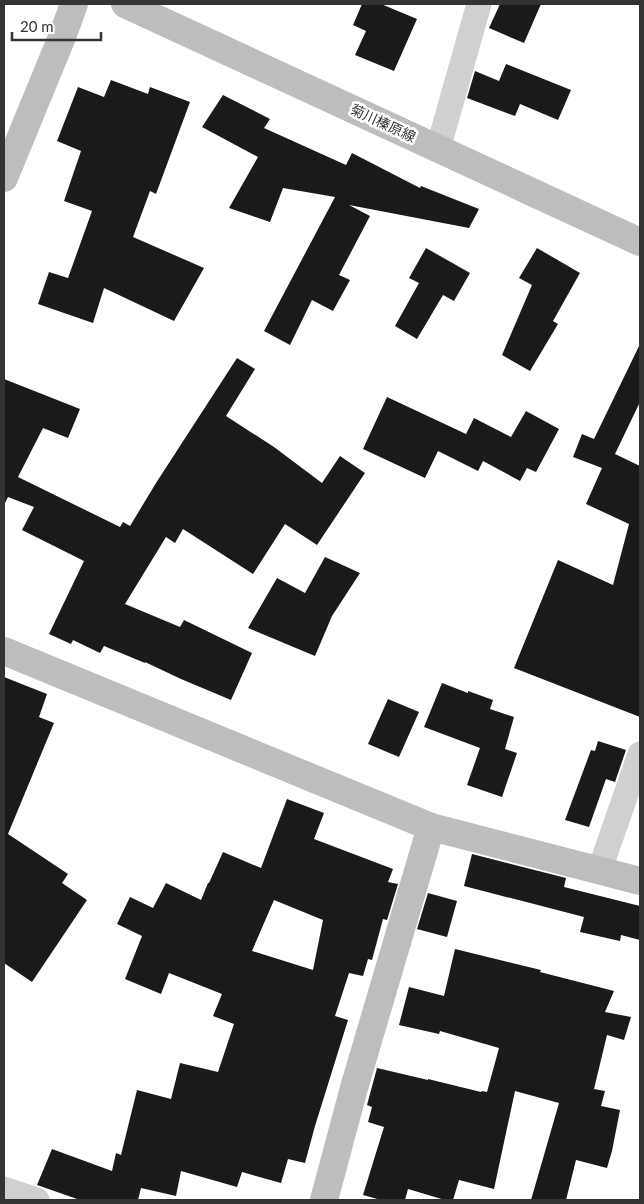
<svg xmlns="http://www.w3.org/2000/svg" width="644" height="1204" font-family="Lato,'Noto Sans JP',sans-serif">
<rect width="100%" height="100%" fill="#fff"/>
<!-- building -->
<g fill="#1a1a1a" fill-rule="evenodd">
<path d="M362,4H381L417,19L394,71L355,55L366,31L353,25Z"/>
<path d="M500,4H541L524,43L489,28Z"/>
<path d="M506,64L571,90L558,120L520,104L515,116L467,98L475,71L499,81Z"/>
<path d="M111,80L148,94L150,87L190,102L156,194L150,191L133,237L204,268L174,321L104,288L93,323L38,304L49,272L68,278L92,211L64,201L81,151L57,141L78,87L104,97Z"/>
<path d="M223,95L270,119L264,128L346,165L352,153L420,188L421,186L479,209L469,228L349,205L370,216L339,275L350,280L333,311L312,300L290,345L264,331L335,197L283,188L270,222L229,208L258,157L202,127Z"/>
<path d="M426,248L470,273L454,301L443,295L417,339L395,326L419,283L409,278Z"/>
<path d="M537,248L580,273L553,321L558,324L530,371L502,355L532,285L519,278Z"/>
<path d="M640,344V402L615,454L640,466V717L514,668L558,560L613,585L629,524L586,504L602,468L573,457L582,434L594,439Z"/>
<path d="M237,358L255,369L226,416L274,447L322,483L340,456L365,473L317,545L285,524L253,574L183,529L175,543L166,537L125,604L180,627L184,620L252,653L231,700L181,679L145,662V663L104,646L100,653L73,640L71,644L49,634L84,561L22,530L34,507L8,497L4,505V379L80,409L68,438L43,428L18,477L120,527L123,522L130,526L156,483Z"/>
<path d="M387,397L466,434L474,418L511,437L526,411L559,429L536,472L527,468L520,481L483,461L478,471L438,451L425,478L363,449Z"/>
<path d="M325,557L360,573L332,616L315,656L248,628L277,578L305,593Z"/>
<path d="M4,677L47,694L39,717L54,723L8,834L68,874L62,883L87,900L32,982L4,963Z"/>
<path d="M442,683L468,693V691L493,700L490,709L514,717L505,749L517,753L502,797L467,785L480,748L424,727Z"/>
<path d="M388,699L419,712L399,757L368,744Z"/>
<path d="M598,741L626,750L615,782L606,779L589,827L565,820L591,750L595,751Z"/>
<path d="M287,799L324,813L314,839L393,869L388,882L398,884L387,920L383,919L372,960L368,959L363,976L349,973L335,1016L348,1020L315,1126L305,1163L288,1159L281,1183L242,1172L237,1187L181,1171L176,1196L141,1188L138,1200H80L37,1185L52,1149L112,1171L116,1153L121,1155L137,1090L171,1099L180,1063L218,1072L234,1024L213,1016L222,994L169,973L161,994L125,979L142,936L117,924L130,897L153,908L166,883L201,900L208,883H209L223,852L261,868ZM274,900L323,920L313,970L252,951Z"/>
<path d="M472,854L566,878L564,887L640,906V940L621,935L620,941L580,932L584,917L464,886Z"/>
<path d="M428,893L457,901L447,937L417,929Z"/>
<path d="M455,949L541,970L540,972L614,991L605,1012L631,1017L624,1040L607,1035L594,1089L605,1091L601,1106L620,1110L612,1151L607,1168L576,1160L566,1200H531L559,1103L515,1091L494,1189L459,1180L453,1200H445L408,1189L405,1200H381L363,1195L384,1127L368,1122L372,1107L367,1105L377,1068L428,1080V1079L481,1092L482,1091L487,1092L499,1048L440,1031L439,1034L399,1025L409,987L444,996Z"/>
</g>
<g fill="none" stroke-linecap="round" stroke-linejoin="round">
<!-- street -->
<g stroke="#d0d0d0" stroke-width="25">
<path d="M438,149L479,4"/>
<path d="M600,869L640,754"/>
<path d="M4,1189L37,1200"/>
</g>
<!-- secondary -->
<g stroke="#bdbdbd" stroke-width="28">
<path d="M125,4L640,242"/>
<path d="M4,178L62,37L74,4"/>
<path d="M4,651L431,827L640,881"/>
<path d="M324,1200L354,1088L431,827"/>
</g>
</g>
<g text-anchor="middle" stroke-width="5" stroke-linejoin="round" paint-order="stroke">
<!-- street labels -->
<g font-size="14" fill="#333" stroke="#fff">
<text transform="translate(383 123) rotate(25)" y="5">菊川榛原線</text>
</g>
</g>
<!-- border -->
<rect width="644" height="1204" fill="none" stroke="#333333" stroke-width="10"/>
<!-- scale -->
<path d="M12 32v8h89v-8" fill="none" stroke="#333333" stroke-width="2.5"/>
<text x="20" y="32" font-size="15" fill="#333333" stroke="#ffffff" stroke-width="4" paint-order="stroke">20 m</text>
</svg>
